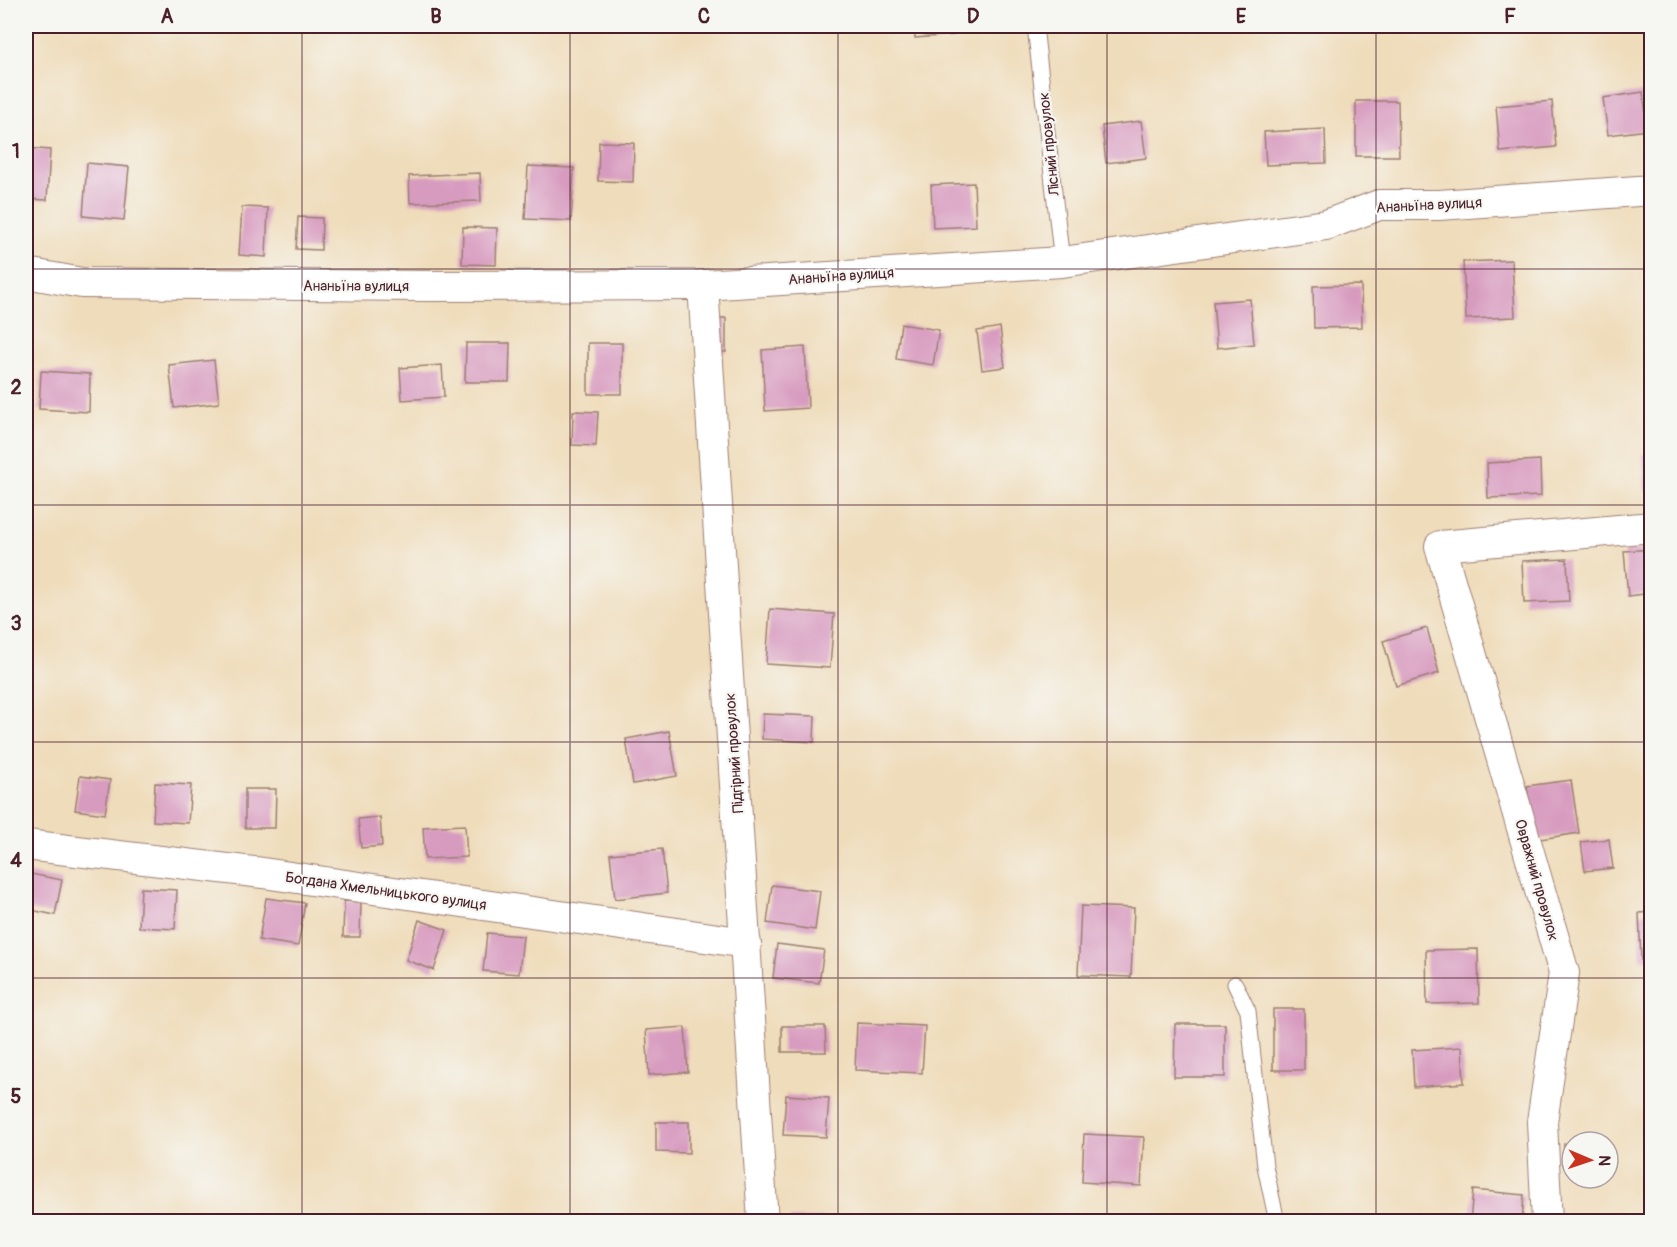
<svg xmlns="http://www.w3.org/2000/svg" width="1677" height="1247" font-family="Pangolin,sans-serif">
<rect width="100%" height="100%" fill="#f6f6f2"/>
<filter id="ink" filterUnits="userSpaceOnUse"><feTurbulence type="fractalNoise" baseFrequency=".0167" numOctaves="2"/><feDisplacementMap in="SourceGraphic" scale="12" xChannelSelector="R" yChannelSelector="G"/><feConvolveMatrix kernelMatrix="1 2 1 2 8 2 1 2 1" color-interpolation-filters="sRGB"/></filter>
<filter id="wash" filterUnits="userSpaceOnUse"><feTurbulence type="fractalNoise" baseFrequency=".008" numOctaves="4" result="noise"/><feDisplacementMap in="SourceGraphic" scale="24" xChannelSelector="R" yChannelSelector="G"/><feGaussianBlur stdDeviation="1.35" result="paint"/><feColorMatrix in="noise" values="0 0 0 0 0 0 0 0 0 0 0 0 0 0 0 0 0 1.4 0 .05"/><feComposite in="paint" operator="in"/></filter>
<g filter="url(#wash)">
<rect width="100%" height="100%" fill="#efdcba"/>
<g id="blocks">
<!-- building -->
<g fill="#d89bc0">
<path d="M914,26H953L954,35L915,38Z"/>
<path d="M1643,92L1648,130L1608,135L1603,98Z"/>
<path d="M1356,101H1398L1399,156H1356Z"/>
<path d="M1552,101L1556,147L1500,152L1496,106Z"/>
<path d="M1141,121L1146,158L1106,163L1102,126Z"/>
<path d="M1325,129L1326,163L1266,165L1264,132Z"/>
<path d="M599,142L634,143L633,182L598,181Z"/>
<path d="M26,148L50,150L47,200L26,199Z"/>
<path d="M87,163L129,167L124,220L83,216Z"/>
<path d="M528,166L574,168L571,221L525,219Z"/>
<path d="M480,173L481,201L410,203L409,176Z"/>
<path d="M974,183L976,226L933,228L931,185Z"/>
<path d="M242,207L268,208L266,257L239,255Z"/>
<path d="M298,217L322,218L321,250L296,249Z"/>
<path d="M463,227L497,228L496,265L462,264Z"/>
<path d="M1512,260L1515,317L1466,319L1463,262Z"/>
<path d="M1361,285L1362,327L1314,328L1313,286Z"/>
<path d="M1250,299L1254,344L1217,348L1213,302Z"/>
<rect x="710" y="318" width="16" height="34"/>
<path d="M901,324L939,330L933,365L896,359Z"/>
<path d="M1000,327L1005,367L982,370L977,331Z"/>
<path d="M466,343H510L509,382H465Z"/>
<rect x="588" y="343" width="34" height="51"/>
<path d="M805,347L808,408L765,411L762,350Z"/>
<path d="M214,360L219,403L174,408L169,365Z"/>
<path d="M442,365L444,397L402,400L400,368Z"/>
<path d="M41,371L90,374L89,412L39,409Z"/>
<path d="M573,411L598,412L596,446L572,445Z"/>
<path d="M1643,454H1652V491H1645Z"/>
<path d="M1540,460L1541,496L1488,498L1487,463Z"/>
<path d="M1652,549V593L1628,596L1624,551Z"/>
<path d="M1567,559L1569,601L1524,603L1522,561Z"/>
<path d="M770,609L834,614L830,668L766,664Z"/>
<path d="M1427,628L1439,673L1396,686L1383,641Z"/>
<path d="M763,714L815,716L814,742L762,739Z"/>
<path d="M669,731L677,776L633,784L626,739Z"/>
<path d="M26,766H29L27,783H26Z"/>
<path d="M80,776L110,780L105,814L75,810Z"/>
<path d="M1571,780L1579,833L1534,840L1527,786Z"/>
<path d="M155,783L191,785L188,823L153,821Z"/>
<path d="M245,789H276L275,828H245Z"/>
<path d="M380,817L382,846L361,848L358,819Z"/>
<path d="M465,825L467,857L425,859L423,827Z"/>
<path d="M1609,839L1613,868L1585,871L1581,842Z"/>
<path d="M662,849L667,893L615,899L610,854Z"/>
<path d="M26,873L62,880L55,915L26,909Z"/>
<path d="M772,885L820,891L815,930L767,923Z"/>
<path d="M141,888L177,890L175,929L139,927Z"/>
<path d="M266,898L305,903L298,946L259,940Z"/>
<path d="M344,901L361,902L360,937H343Z"/>
<path d="M1081,906L1134,908L1131,977L1078,975Z"/>
<path d="M1652,912V959L1641,960L1639,913Z"/>
<path d="M419,920L447,930L434,970L406,960Z"/>
<path d="M487,933L523,936L519,974L483,971Z"/>
<path d="M777,944L824,950L819,983L773,978Z"/>
<path d="M1478,949L1479,1003L1427,1004L1426,950Z"/>
<rect x="1273" y="1009" width="31" height="61"/>
<path d="M857,1023L925,1026L922,1073L855,1070Z"/>
<path d="M1175,1024H1225V1077H1174Z"/>
<path d="M782,1026H825L826,1052H782Z"/>
<path d="M685,1027L688,1072L649,1075L646,1030Z"/>
<path d="M1462,1047L1464,1083L1414,1087L1412,1050Z"/>
<path d="M786,1095L829,1098L826,1137L783,1135Z"/>
<path d="M656,1122H689V1153L656,1152Z"/>
<path d="M1084,1134L1144,1137L1141,1186L1082,1182Z"/>
<path d="M1564,1144H1572V1166L1563,1165Z"/>
<path d="M1473,1190L1524,1195L1522,1222H1470Z"/>
<rect x="790" y="1218" width="56" height="4"/>
</g>
</g>
</g>
<g filter="url(#ink)">
<use href="#blocks" fill-opacity="0" stroke="#9c7e72" stroke-width="1.5"/>
<g fill="none" stroke-linecap="round" stroke-linejoin="round">
<!-- lane casing -->
<g stroke="#9c7e72" stroke-width="17">
<g id="lane">
<path d="M1035,26L1062,262"/>
<path d="M1235,984L1248,1011L1265,1166L1277,1222"/>
</g>
</g>
<!-- street casing -->
<g stroke="#9c7e72" stroke-width="32">
<g id="street">
<path d="M26,273L82,283L421,286L703,285L1062,262L1326,225L1379,205H1439L1652,190"/>
<path d="M703,285L763,1222"/>
<path d="M26,845L263,873L746,943"/>
<path d="M1547,1222L1542,1122L1564,973L1440,546L1652,527"/>
</g>
</g>
<!-- lane -->
<use href="#lane" stroke="#fff" stroke-width="15"/>
<!-- street -->
<use href="#street" stroke="#fff" stroke-width="30"/>
</g>
</g>
<!-- grid -->
<path fill="none" stroke="#4a1f2b" stroke-width="1.5" stroke-opacity="0.55" d="M302,26V1222M570,26V1222M838,26V1222M1107,26V1222M1376,26V1222M26,269H1652M26,505H1652M26,742H1652M26,978H1652"/>
<g text-anchor="middle" stroke-width="4.5" stroke-linejoin="round" paint-order="stroke">
<!-- street labels -->
<g font-size="15" fill="#4a1f2b" stroke="#f6f6f2">
<text transform="translate(1049 144) rotate(-96)" y="5">Лісний провулок</text>
<text transform="translate(1429 205) rotate(-3)" y="5">Ананьїна вулиця</text>
<text transform="translate(841 276) rotate(-4)" y="5">Ананьїна вулиця</text>
<text x="356" y="291">Ананьїна вулиця</text>
<text transform="translate(734 753) rotate(-94)" y="5">Підгірний провулок</text>
<text transform="translate(1537 880) rotate(74)" y="5">Овражний провулок</text>
<text transform="translate(386 891) rotate(8)" y="5">Богдана Хмельницького вулиця</text>
</g>
</g>
<!-- margin -->
<rect width="1677" height="1247" fill="none" stroke="#f6f6f2" stroke-width="66"/>
<!-- north arrow -->
<g transform="translate(1590 1160) rotate(92)"><circle r="28" fill="#f6f6f2" stroke="#b1a0a2" stroke-width="1.5"/>
<path d="M0-4.5L10 22L0 15L-10 22Z" fill="#c8321e"/>
<text y="-9" font-size="16" font-weight="bold" text-anchor="middle" fill="#4a1f2b">N</text>
</g>
<rect x="33" y="33" width="1611" height="1181" fill="none" stroke="#4a1f2b" stroke-width="2"/>
<g font-size="20" text-anchor="middle" font-weight="bold" fill="#4a1f2b">
<text x="167" y="23">A</text>
<text x="436" y="23">B</text>
<text x="704" y="23">C</text>
<text x="973" y="23">D</text>
<text x="1241" y="23">E</text>
<text x="1510" y="23">F</text>
<text x="16" y="158">1</text>
<text x="16" y="394">2</text>
<text x="16" y="630">3</text>
<text x="16" y="867">4</text>
<text x="16" y="1103">5</text>
</g>
</svg>
